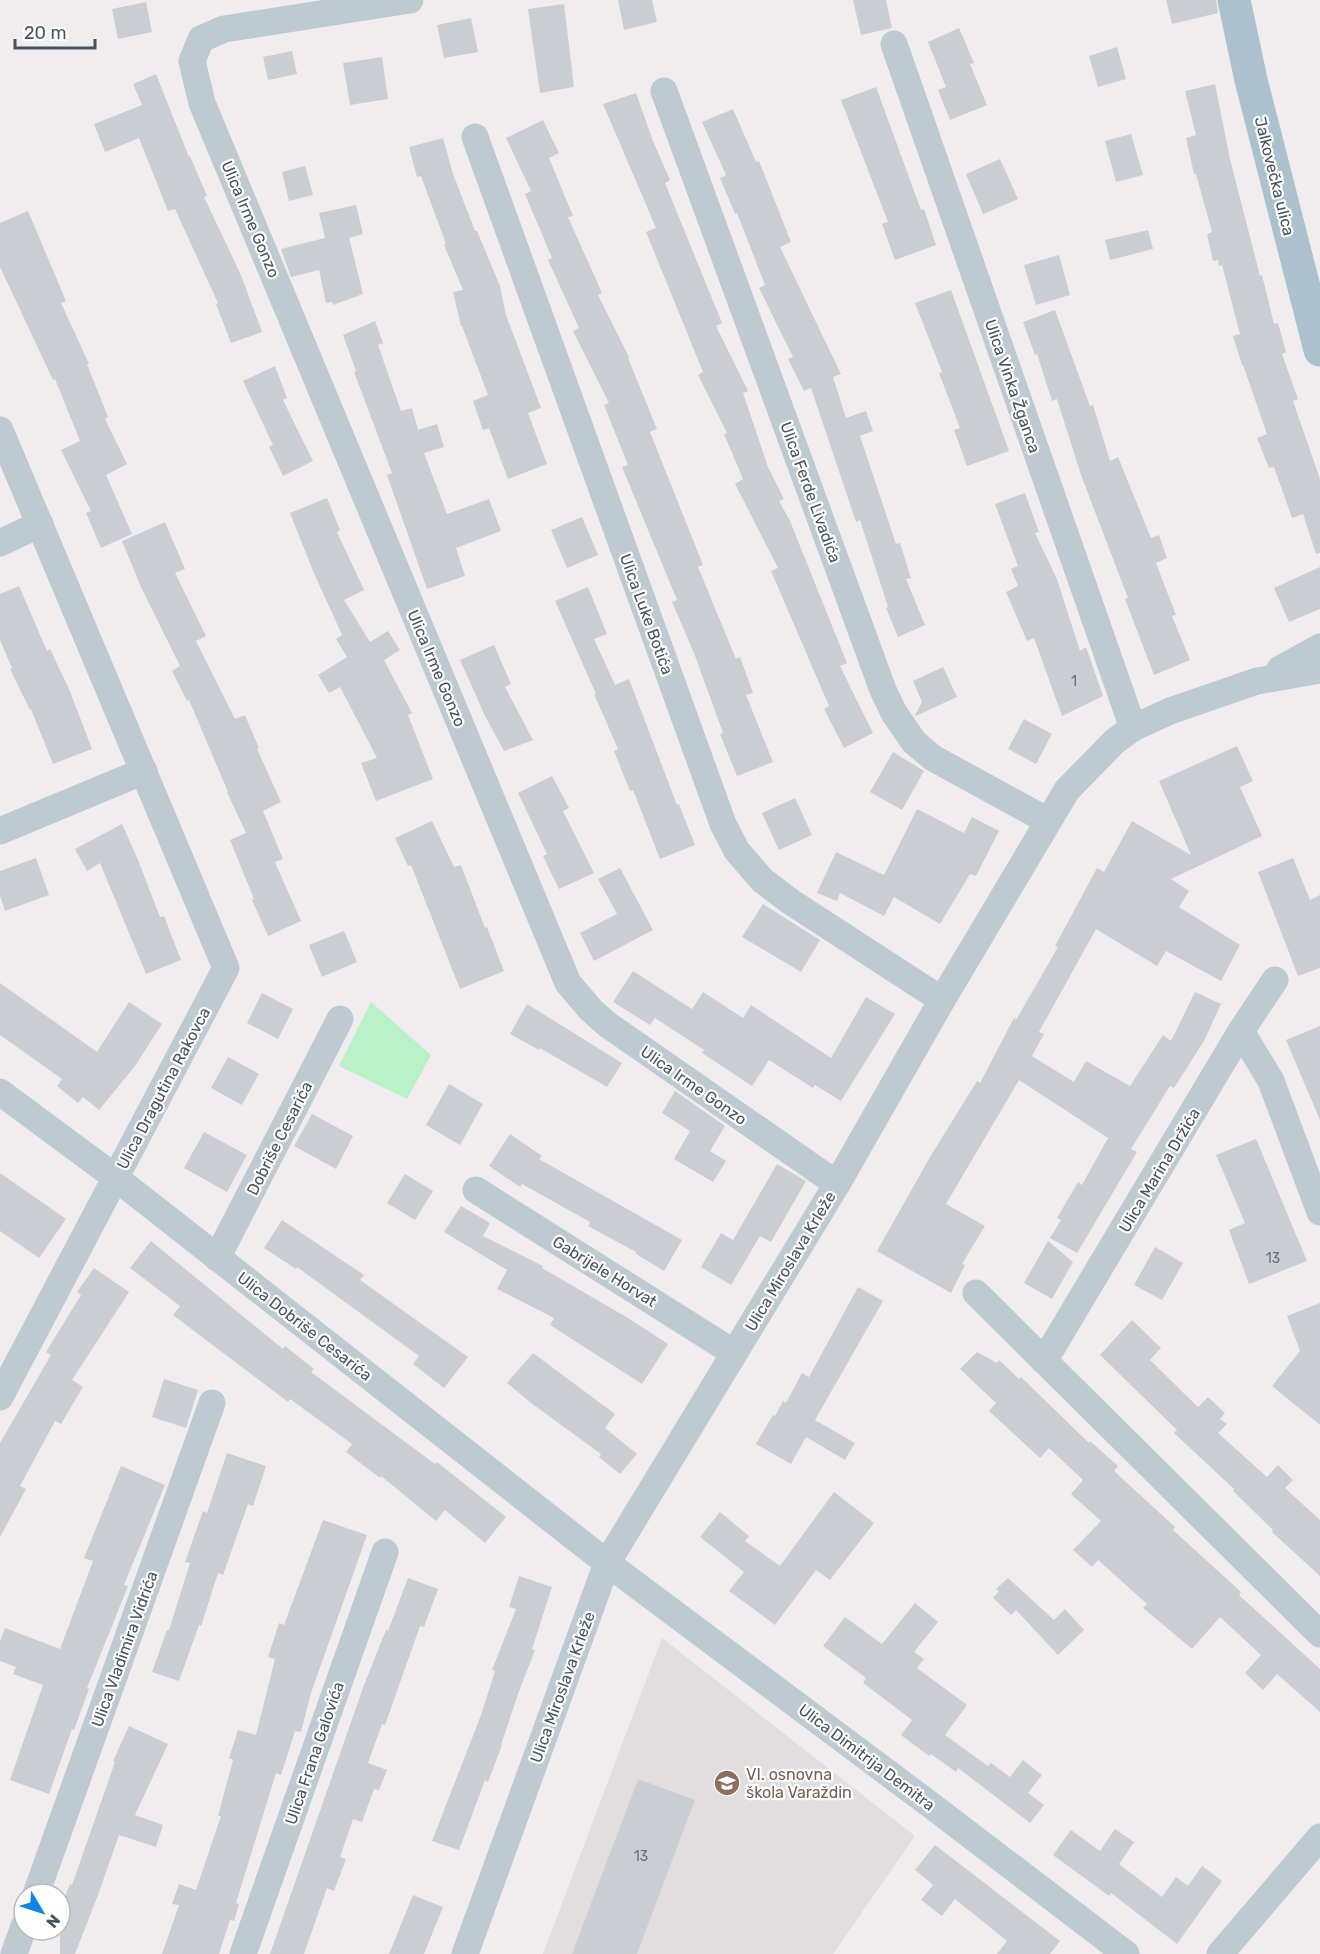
<svg xmlns="http://www.w3.org/2000/svg" width="1320" height="1954" font-family="Rubik,sans-serif">
<rect width="100%" height="100%" fill="#f1edee"/>
<!-- education -->
<path fill="#e2dee0" d="M662,1638L915,1836L833,1954H543Z"/>
<!-- green -->
<path fill="#b9f1c9" d="M371,1002L431,1055L407,1099L339,1066Z"/>
<!-- building -->
<g fill="#caced3">
<path d="M618,0H652L657,22L624,30Z"/>
<path d="M853,0H886L892,28L861,35Z"/>
<path d="M1166,0H1216L1218,13L1172,24Z"/>
<path d="M146,2L152,32L118,39L112,9Z"/>
<path d="M564,4L574,87L540,93L528,9Z"/>
<path d="M471,18L478,52L444,58L437,25Z"/>
<path d="M959,28L974,63L970,64L987,105L950,120L938,90L946,87L928,42Z"/>
<path d="M1117,47L1126,79L1098,87L1089,56Z"/>
<path d="M292,51L297,74L268,80L263,57Z"/>
<path d="M382,57L388,99L350,105L343,63Z"/>
<path d="M156,74L189,157L190,156L207,196L204,197L241,275L262,332L231,343L216,304L218,303L175,209L168,211L139,138L105,152L94,124L142,105L133,84Z"/>
<path d="M1215,84L1230,159L1260,276L1262,275L1274,324L1278,323L1286,352L1282,354L1298,399L1293,401L1320,479V553L1316,554L1303,514L1292,518L1274,467L1269,468L1257,438L1267,434L1243,365H1242L1233,336L1240,334L1222,265L1219,266L1218,260L1213,261L1207,234L1212,232L1196,174H1194L1186,138L1196,135L1185,91Z"/>
<path d="M876,87L921,210L924,209L936,245L895,260L882,224L888,222L841,100Z"/>
<path d="M636,93L653,141L670,180L665,183L722,323L716,326L748,391L743,393L768,467L784,499L779,501L790,521L847,663L840,666L873,733L844,748L824,709L829,706L771,571L778,568L735,484L743,479L724,434L727,433L698,375L703,372L646,232L656,228L603,104Z"/>
<path d="M733,109L756,162L759,161L791,242L780,247L841,374L833,377L846,418L866,411L873,431L860,436L896,544L900,543L911,578L906,579L925,625L898,637L886,608L888,607L860,520L856,522L811,388L804,391L788,359L793,357L759,288L765,285L737,213L735,214L720,178L726,175L702,122Z"/>
<path d="M543,120L559,153L549,158L573,216L568,217L602,293L598,295L629,357L628,358L657,429L650,432L703,565L698,567L736,659L740,657L753,693L746,695L773,762L737,776L720,734L723,733L694,653L672,602L677,600L622,467L628,465L604,405L609,403L573,331L579,328L548,260L552,258L525,194L531,191L506,138Z"/>
<path d="M1131,134L1143,175L1116,182L1105,141Z"/>
<path d="M443,138L453,174L475,231H477L500,286L506,315L541,408L528,413L547,464L508,479L489,428L483,430L473,401L488,395L462,326H461L453,292L463,290L444,245L446,244L421,176L417,177L409,147Z"/>
<path d="M1000,159L1018,199L983,214L966,174Z"/>
<path d="M305,166L313,195L289,201L282,172Z"/>
<path d="M356,205L363,234L349,238L363,294L333,305L332,302L326,303L319,270L291,277L281,249L325,238L319,213Z"/>
<path d="M28,211L66,301L61,303L89,364H87L108,417L105,419L127,464L106,475L132,534L101,548L86,513L91,511L61,450L80,441L55,379L53,380L0,267V223Z"/>
<path d="M1148,230L1153,249L1110,260L1105,240Z"/>
<path d="M1059,255L1070,295L1036,305L1024,265Z"/>
<path d="M951,290L1009,451L967,466L954,430L960,428L939,373L942,372L915,303Z"/>
<path d="M1055,310L1090,406L1093,405L1110,461L1118,457L1151,538L1159,535L1167,558L1156,563L1176,615L1172,616L1190,660L1154,675L1125,599L1128,598L1081,475L1057,399L1052,401L1037,354L1035,355L1023,322Z"/>
<path d="M375,321L383,343L378,345L401,411L412,408L418,430L437,424L444,447L424,453L447,514L489,499L501,531L456,548L465,576L427,589L387,475L392,473L354,372L356,371L343,335Z"/>
<path d="M275,366L287,398L283,400L313,461L283,476L269,447L273,445L243,381Z"/>
<path d="M1025,493L1039,532L1035,533L1057,579L1080,651L1086,647L1103,696L1062,716L1034,638L1027,641L1006,592L1018,586L1011,569L1018,566L995,504Z"/>
<path d="M327,498L340,530L337,532L364,590L344,600L370,642L388,631L400,650L384,660L412,713L408,715L433,779L376,801L361,763L377,758L340,687L329,693L318,675L347,657L336,639L342,635L313,571L290,513Z"/>
<path d="M582,517L598,555L567,568L551,530Z"/>
<path d="M165,522L185,569L175,573L206,636L196,641L235,719L245,715L259,748L257,749L281,802L263,811L283,859L275,862L301,921L268,936L252,900L254,899L230,840L246,833L227,792H228L189,700L187,701L172,671L180,666L141,587L122,541Z"/>
<path d="M1320,567V609L1289,622L1274,588Z"/>
<path d="M19,586L47,651L50,649L69,689L92,749L53,764L31,709L30,710L10,669L12,668L0,640V594Z"/>
<path d="M588,587L607,634L594,639L615,685L629,679L677,805L679,804L695,845L660,859L633,790L630,791L614,751L618,749L594,694H596L555,601Z"/>
<path d="M494,645L511,684L505,687L533,740L504,751L485,716L460,660Z"/>
<path d="M943,667L957,697L916,716L915,715L922,702L913,681Z"/>
<path d="M1024,719L1052,734L1036,764L1008,749Z"/>
<path d="M1237,746L1253,781L1240,787L1262,836L1171,879L1189,891L1179,907L1240,945L1221,981L1166,951L1157,966L1096,929L1039,1032L1044,1034L1032,1056L1074,1082L1086,1061L1130,1086L1163,1035L1171,1041L1195,992L1221,1004L1204,1041L1174,1088L1170,1086L1131,1149L1137,1152L1077,1253L1050,1238L1061,1220L1057,1218L1078,1182L1082,1185L1108,1138L1019,1080L946,1204L985,1226L962,1264L965,1265L951,1293L877,1251L930,1157L977,1081L980,1083L1014,1018L1016,1020L1058,947L1055,946L1097,868L1104,872L1132,821L1191,855L1159,781Z"/>
<path d="M893,752L924,771L902,810L870,792Z"/>
<path d="M552,776L569,808L563,811L594,873L559,889L543,856L547,854L518,793Z"/>
<path d="M795,798L812,835L779,850L762,813Z"/>
<path d="M917,809L964,833L972,817L999,831L976,876L970,874L940,924L894,897L884,916L840,893L837,901L817,893L836,852L884,875Z"/>
<path d="M432,821L454,867L461,865L485,928L487,927L504,971L460,989L411,865L408,866L395,838Z"/>
<path d="M122,824L138,860L160,917L164,916L181,960L146,974L100,863L87,871L75,849Z"/>
<path d="M36,858L49,895L5,911L0,896V871Z"/>
<path d="M1293,858L1310,900L1320,895V968L1298,976L1258,872Z"/>
<path d="M620,868L653,930L594,961L580,933L617,914L598,879Z"/>
<path d="M763,904L820,940L801,972L742,937Z"/>
<path d="M344,931L357,962L322,977L309,945Z"/>
<path d="M633,971L692,1009L703,992L743,1018L751,1005L831,1058L866,997L895,1014L841,1101L815,1085L813,1088L769,1060L752,1086L702,1053L704,1050L655,1018L650,1025L613,1002Z"/>
<path d="M0,983L97,1052L129,1002L162,1024L135,1066L99,1110L83,1097L78,1103L57,1086L62,1079L0,1035Z"/>
<path d="M262,993L293,1009L278,1039L247,1023Z"/>
<path d="M527,1004L622,1063L607,1087L540,1048L539,1050L510,1034Z"/>
<path d="M1320,1026V1120L1286,1040Z"/>
<path d="M228,1057L259,1074L242,1105L211,1088Z"/>
<path d="M449,1084L483,1104L460,1145L426,1125Z"/>
<path d="M675,1091L725,1126L710,1151L726,1161L713,1182L674,1159L690,1131L662,1113Z"/>
<path d="M312,1114L353,1136L336,1169L294,1146Z"/>
<path d="M204,1132L247,1155L227,1192L184,1168Z"/>
<path d="M510,1134L542,1156L539,1159L682,1240L664,1271L636,1254V1252L588,1226L590,1222L522,1184L520,1187L489,1166Z"/>
<path d="M1256,1139L1307,1261L1249,1284L1229,1230L1245,1223L1216,1155Z"/>
<path d="M777,1164L806,1181L771,1242L760,1236L731,1285L701,1267L721,1233L733,1240Z"/>
<path d="M0,1173L66,1219L39,1258L0,1231Z"/>
<path d="M405,1174L433,1191L415,1220L387,1203Z"/>
<path d="M461,1206L490,1223L483,1236L543,1266L542,1268L628,1318L668,1344L642,1384L550,1325L554,1318L497,1289L507,1270L444,1232Z"/>
<path d="M282,1220L364,1275L360,1280L468,1357L444,1388L413,1364L419,1356L297,1267L296,1269L264,1248Z"/>
<path d="M151,1241L283,1349L285,1346L314,1369L311,1372L435,1464L437,1462L506,1517L485,1543L445,1510L436,1521L381,1476L380,1478L346,1452L352,1444L290,1399L288,1402L173,1315L180,1306L130,1268Z"/>
<path d="M1048,1241L1073,1262L1052,1299L1024,1283Z"/>
<path d="M1155,1247L1183,1263L1162,1300L1134,1285Z"/>
<path d="M94,1268L129,1292L72,1380L83,1387L61,1424L55,1421L20,1486L26,1489L0,1537V1443L51,1355L46,1352L81,1295L77,1292Z"/>
<path d="M858,1287L883,1301L815,1420L855,1443L845,1460L806,1437L791,1464L756,1444L773,1415L775,1416L783,1401L786,1403L802,1373L809,1377Z"/>
<path d="M1320,1303V1425L1272,1386L1300,1351L1287,1316Z"/>
<path d="M1132,1320L1161,1348L1150,1360L1198,1407L1208,1397L1225,1413L1220,1419L1227,1424L1218,1433L1267,1477L1278,1465L1293,1480L1285,1488L1320,1520V1576L1272,1532L1273,1530L1233,1491L1234,1489L1174,1433L1177,1430L1100,1355Z"/>
<path d="M977,1352L997,1363L999,1360L1019,1379L1021,1377L1089,1443L1090,1441L1118,1466L1114,1471L1175,1527L1173,1530L1241,1592L1239,1595L1320,1669V1712L1277,1674L1263,1690L1245,1673L1261,1655L1220,1617L1192,1649L1143,1608L1147,1604L1098,1560L1092,1567L1073,1550L1101,1521L1071,1494L1083,1480L1049,1448L1040,1458L989,1411L996,1403L960,1369Z"/>
<path d="M533,1353L615,1414L605,1428L637,1454L620,1474L599,1457L601,1454L531,1403L507,1383Z"/>
<path d="M164,1379L198,1390L186,1428L152,1417Z"/>
<path d="M227,1453L266,1466L253,1506L248,1504L223,1575L218,1573L201,1626L199,1625L179,1681L152,1672L167,1630H169L190,1563L185,1562L203,1511L207,1513Z"/>
<path d="M121,1466L165,1485L124,1585L128,1586L87,1688L89,1689L74,1730L72,1729L49,1794L10,1780L43,1685L13,1674L16,1667L0,1661V1642L5,1628L60,1649L93,1561L84,1558Z"/>
<path d="M834,1492L874,1523L830,1580L816,1570L775,1625L729,1591L744,1572L700,1537L720,1512L749,1536L745,1541L780,1566Z"/>
<path d="M323,1520L367,1535L311,1693L301,1732L295,1731L281,1775L276,1773L236,1903L239,1904L234,1921L230,1920L219,1954H162L179,1905L172,1904L179,1884L196,1890L221,1816H218L233,1760L229,1758L238,1730L256,1735L275,1659L268,1657L279,1623L284,1625Z"/>
<path d="M519,1576L552,1587L532,1649L535,1650L518,1694L501,1745H502L488,1782L485,1780L459,1850L432,1841L481,1715L495,1671L492,1670L516,1609L509,1607Z"/>
<path d="M408,1578L438,1589L424,1627L420,1626L385,1725L382,1724L368,1763L387,1770L379,1790L374,1789L362,1822L353,1819L340,1857L346,1859L334,1891L327,1888L304,1954H270L364,1685L386,1630L388,1631Z"/>
<path d="M1008,1578L1054,1620L1065,1609L1084,1630L1058,1655L1016,1610L1011,1615L993,1598L999,1591L996,1589Z"/>
<path d="M915,1603L938,1622L914,1652L924,1659L917,1668L967,1705L945,1735L988,1766L991,1763L1010,1777L1023,1760L1042,1775L1028,1793L1044,1805L1030,1823L958,1768L956,1772L931,1754L929,1756L901,1735L912,1720L863,1683L866,1678L823,1646L845,1617L882,1644Z"/>
<path d="M129,1726L168,1744L135,1815L163,1825L156,1847L119,1835L98,1895L75,1954H60V1909L70,1884L72,1885L115,1762L113,1761Z"/>
<path d="M638,1779L695,1800L637,1954H572Z"/>
<path d="M1115,1829L1134,1842L1119,1864L1162,1897L1176,1877L1188,1886L1202,1866L1222,1881L1177,1944L1111,1893L1109,1896L1053,1855L1071,1830L1100,1851Z"/>
<path d="M935,1845L1060,1941L1050,1954H997L1007,1941L955,1899L942,1916L921,1900L933,1885L915,1870Z"/>
<path d="M413,1895L443,1907L424,1954H389Z"/>
</g>
<g fill="none" stroke-linecap="round" stroke-linejoin="round">
<!-- minor -->
<g stroke="#bdcad1" stroke-width="27">
<path d="M410,0L224,29L201,39L192,61L202,103L568,983L591,1010L608,1025L837,1184"/>
<path d="M894,44L1133,728"/>
<path d="M664,91L883,690L894,713L914,742L933,758L1048,821"/>
<path d="M475,137L723,824L737,851L762,880L791,902L942,1000"/>
<path d="M0,430L226,968L0,1397"/>
<path d="M0,543L40,524"/>
<path d="M1280,669L1320,647"/>
<path d="M0,831L144,771"/>
<path d="M1241,1031L1271,1081L1320,1212"/>
<path d="M0,1092L116,1178L607,1563L932,1806L1126,1954"/>
<path d="M476,1190L734,1353"/>
<path d="M217,1258L340,1019"/>
<path d="M976,1293L1320,1634"/>
<path d="M1044,1361L1241,1031L1275,980"/>
<path d="M36,1894L212,1403"/>
<path d="M14,1954L24,1926"/>
<path d="M243,1954L385,1552"/>
<path d="M465,1954L607,1563L837,1184L942,1000L1067,790L1115,741L1133,728L1170,711L1257,681L1320,670"/>
<path d="M1220,1954L1320,1837"/>
</g>
<!-- major -->
<path stroke="#acc1ce" stroke-width="33" d="M1234,0L1251,80L1320,350"/>
</g>
<!-- icons -->
<defs>
<g id="school-disc" transform="scale(1.35)"><circle r="9.5" fill="#8d6e63" stroke="#fff"/><path d="M0-5L7-2L0 1L-7-2ZM-4 1L0 2.5L4 1V4Q0 6-4 4Z" fill="#fff"/></g>
</defs>
<g fill-rule="evenodd">
<use href="#school-disc" x="727" y="1783"/>
</g>
<g text-anchor="middle" stroke-width="4.5" stroke-linejoin="round" paint-order="stroke">
<!-- number labels -->
<g font-size="14" fill="#66727a">
<text x="1074" y="686">1</text>
<text x="1273" y="1263">13</text>
<text x="641" y="1861">13</text>
</g>
<!-- street labels -->
<g font-size="16" fill="#45535c" stroke="#fff">
<text transform="translate(1275 176) rotate(76)" y="6">Jalkovečka ulica</text>
<text transform="translate(251 219) rotate(67)" y="6">Ulica Irme Gonzo</text>
<text transform="translate(1013 386) rotate(71)" y="6">Ulica Vinka Žganca</text>
<text transform="translate(811 492) rotate(70)" y="6">Ulica Ferde Livadića</text>
<text transform="translate(647 614) rotate(70)" y="6">Ulica Luke Botića</text>
<text transform="translate(437 668) rotate(67)" y="6">Ulica Irme Gonzo</text>
<text transform="translate(694 1085) rotate(35)" y="6">Ulica Irme Gonzo</text>
<text transform="translate(163 1088) rotate(-62)" y="6">Ulica Dragutina Rakovca</text>
<text transform="translate(279 1138) rotate(-63)" y="6">Dobriše Cesarića</text>
<text transform="translate(1159 1170) rotate(-59)" y="6">Ulica Marina Držića</text>
<text transform="translate(790 1261) rotate(-59)" y="6">Ulica Miroslava Krleže</text>
<text transform="translate(605 1271) rotate(32)" y="6">Gabrijele Horvat</text>
<text transform="translate(305 1326) rotate(38)" y="6">Ulica Dobriše Cesarića</text>
<text transform="translate(124 1649) rotate(-70)" y="6">Ulica Vladimira Vidrića</text>
<text transform="translate(562 1687) rotate(-70)" y="6">Ulica Miroslava Krleže</text>
<text transform="translate(314 1753) rotate(-71)" y="6">Ulica Frana Galovića</text>
<text transform="translate(867 1757) rotate(37)" y="6">Ulica Dimitrija Demitra</text>
</g>
<!-- education labels -->
<g font-size="16" fill="#785e54" stroke="#fff" text-anchor="start">
<text x="746" y="1780">VI. osnovna<tspan x="746" dy="18">škola Varaždin</tspan></text>
</g>
</g>
<!-- north arrow -->
<g transform="translate(42 1912) rotate(129)"><circle r="28" fill="#ffffff" stroke="#b5babe" stroke-width="1.5"/>
<path d="M0-4.5L10 22L0 15L-10 22Z" fill="#0f84e9"/>
<text y="-9" font-size="16" font-weight="bold" text-anchor="middle" fill="#45535c">N</text>
</g>
<!-- scale -->
<path d="M15 39v9h80v-9" fill="none" stroke="#45535c" stroke-width="3"/>
<text x="24" y="39" font-size="18" fill="#45535c" stroke="#ffffff" stroke-width="4.5" paint-order="stroke">20 m</text>
</svg>
